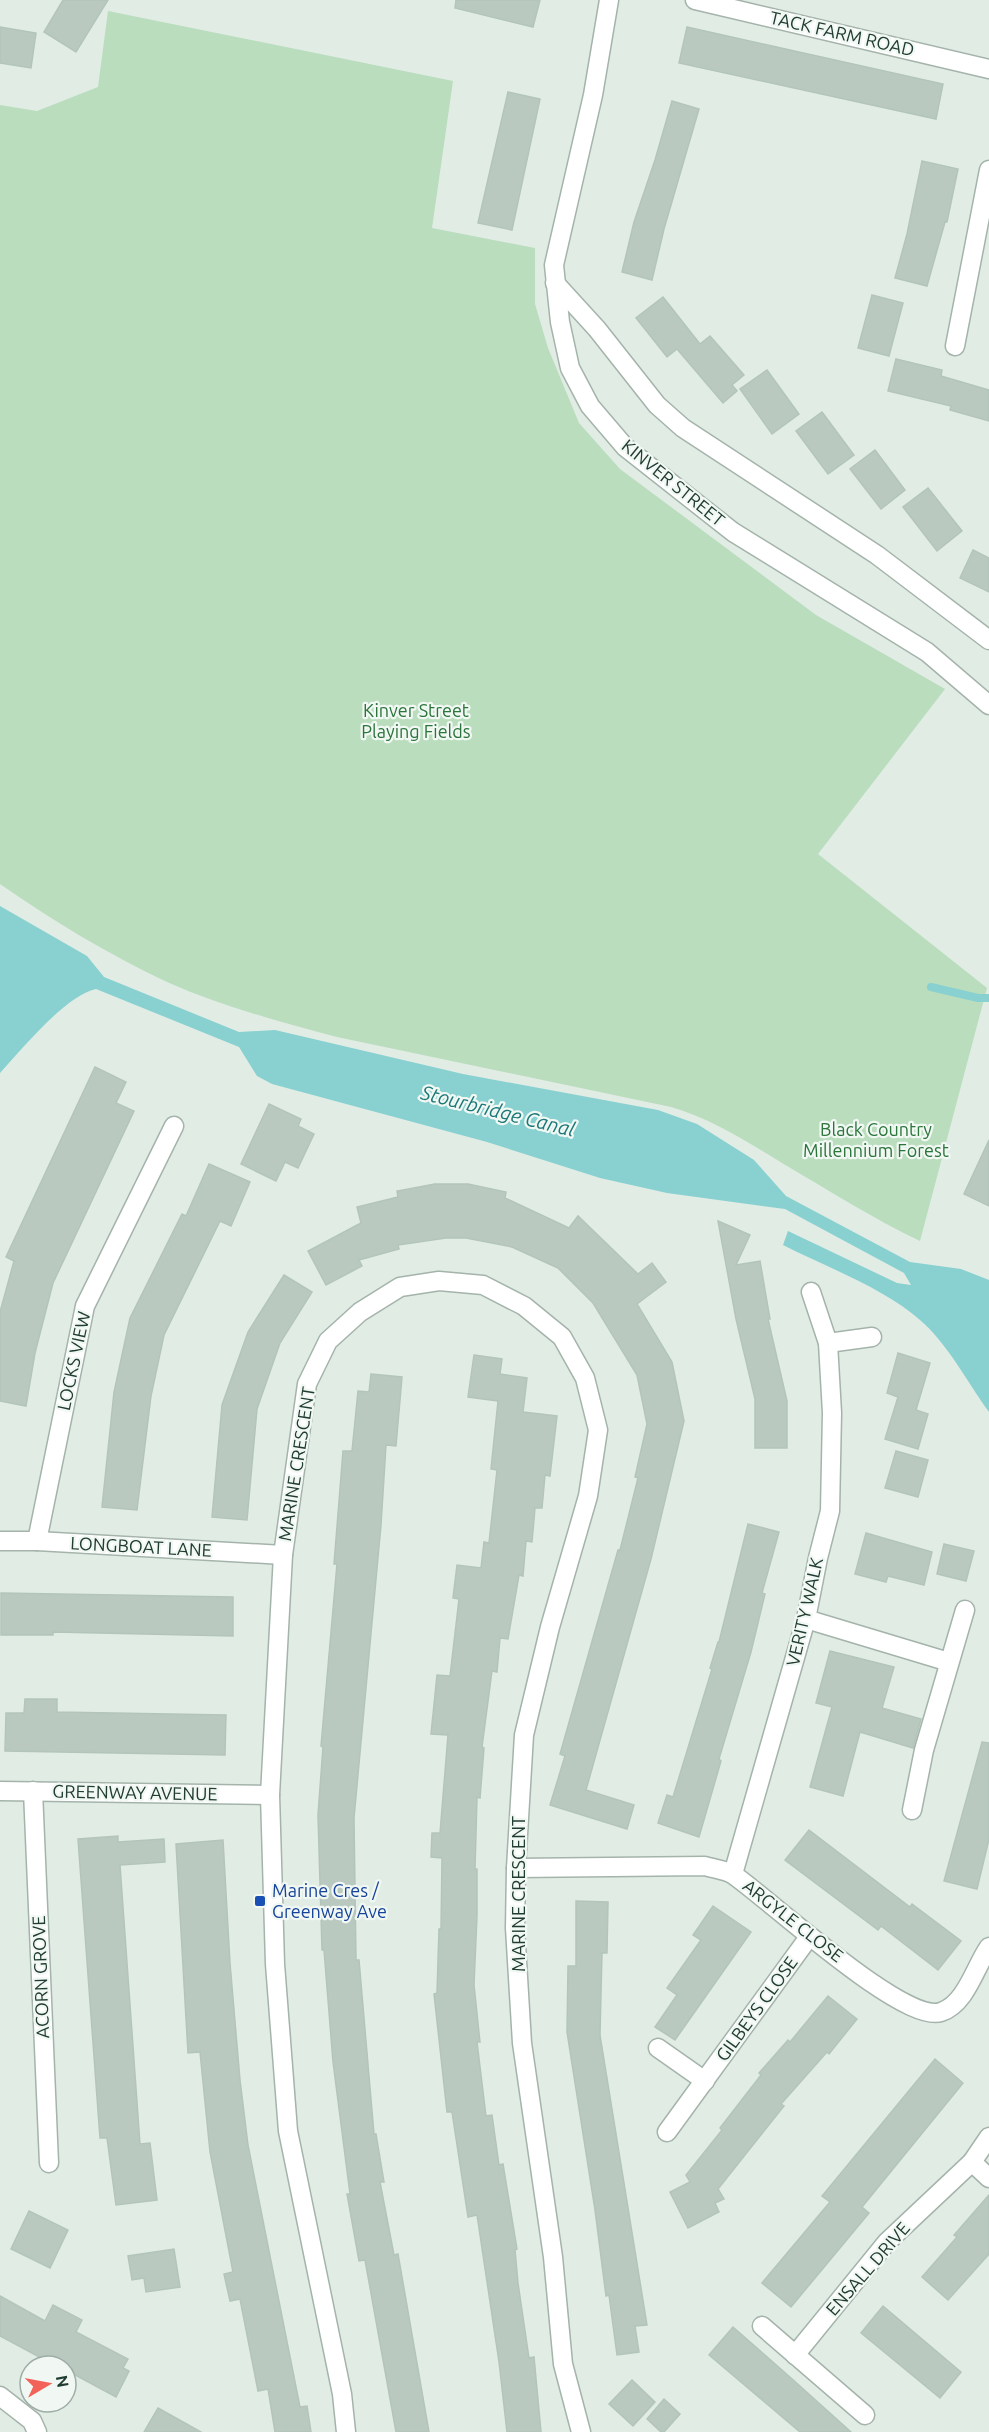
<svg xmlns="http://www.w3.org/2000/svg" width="989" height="2432" font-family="Ubuntu,sans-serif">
<rect width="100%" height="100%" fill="#e1ece5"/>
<!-- green -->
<path fill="#b9ddbd" d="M108,11L453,81L432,228L535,248V304L548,348L579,423L620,469L816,615L945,689L818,854L987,988L920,1241C872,1218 828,1190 782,1163C746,1141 712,1119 671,1107L337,1037C280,1022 221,1006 167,982C109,955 52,920 0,884V105L37,111L98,87Z"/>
<!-- water -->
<path fill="#88d1d0" d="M0,906L87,956L104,977L239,1032L275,1030L463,1074L658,1110L697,1124L754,1160L786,1196L910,1262L961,1269L989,1280V1412C968,1383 947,1343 920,1320C884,1288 826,1267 783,1245L788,1231L897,1283L911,1285L904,1273L785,1209L667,1193L600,1178L487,1142L272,1084L257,1076L239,1047L96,989C65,996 22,1049 0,1073Z"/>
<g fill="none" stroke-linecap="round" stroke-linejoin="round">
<!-- stream -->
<path stroke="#88d1d0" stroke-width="8" d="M931,987L978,998H989"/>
</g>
<!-- building -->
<g fill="#b9c9c0" stroke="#b3c5bb" stroke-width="1.5">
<path d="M63,0H108L76,52L44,32Z"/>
<path d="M456,0H540L533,27L455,8Z"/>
<path d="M0,27L36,33L31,68L0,63Z"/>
<path d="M687,27L943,84L936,119L679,63Z"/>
<path d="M508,92L540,99L512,230L478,223Z"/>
<path d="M672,101L699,109L664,229L652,280L622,272L634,222L655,160Z"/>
<path d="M922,161L958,169L947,222H945L927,286L895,278L907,234Z"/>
<path d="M872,295L903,303L889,356L858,348Z"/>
<path d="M663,297L700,344L710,336L744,375L732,385L737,391L723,403L677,349L667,357L636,318Z"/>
<path d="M896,359L942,370L941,376L989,390V421L950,410L951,406L888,391Z"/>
<path d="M767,370L799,414L772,434L740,389Z"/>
<path d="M822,412L854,455L828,474L796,431Z"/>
<path d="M875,450L905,490L881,509L850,469Z"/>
<path d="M928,488L962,531L937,551L903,507Z"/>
<path d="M973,550L989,558V592L960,578Z"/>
<path d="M95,1067L126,1082L116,1103L134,1111L53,1283L35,1353L26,1406L0,1401V1312L14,1261L6,1257Z"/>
<path d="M269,1104L301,1119L298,1126L314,1134L298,1168L285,1162L276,1181L241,1164Z"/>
<path d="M989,1140V1206L964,1194Z"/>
<path d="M209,1164L250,1182L231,1226L220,1221L164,1335L151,1396L137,1510L102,1507L114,1392L130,1318L182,1214L186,1216Z"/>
<path d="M435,1184H468L506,1192L505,1198L569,1228L578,1216L638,1274L652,1263L666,1282L637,1304L672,1362L684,1421L651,1559L586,1790L634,1805L627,1829L550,1805L565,1756L560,1754L618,1550H620L638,1478L635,1477L647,1424L637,1375L593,1303L558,1268L512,1247L466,1238H446L398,1245L399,1249L359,1260L362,1266L326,1285L308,1251L361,1223L357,1207L398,1197L397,1191Z"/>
<path d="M718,1221L750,1235L736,1265L760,1261L770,1319H768L787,1401V1448H755V1399L736,1319Z"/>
<path d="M284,1275L312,1292L280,1343L257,1409L247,1520L212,1517L222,1405L248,1332Z"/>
<path d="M898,1353L930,1363L916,1410L928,1414L918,1449L885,1439L898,1397L887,1393Z"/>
<path d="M474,1355L502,1359L500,1374L527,1378L523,1412L557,1416L550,1476L545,1475L542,1508H535L532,1542L526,1541L523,1576L519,1575L508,1639L500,1638L497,1672L492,1671L482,1747L484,1748L480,1798L477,1797L475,1869H477V1915L474,1985L480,2042H477L486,2116L492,2115L499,2165L503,2164L517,2249L515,2250L518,2283L529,2358L534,2357L541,2432H507L499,2362L477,2215L468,2217L452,2112H447L434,1994L437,1993L439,1929H441L442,1858L431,1857L432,1833H440L448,1735L431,1734L437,1675L450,1676L459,1599L453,1598L457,1565L481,1568L484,1542L489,1543L497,1470L491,1469L498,1401L468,1397Z"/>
<path d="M371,1374L402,1377L396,1446L386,1445L381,1525L354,1818L356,1960H359L374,2134H376L384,2182H380L394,2255L398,2254L429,2432H396L365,2260L359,2261L347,2194H350L333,2062L324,1950H322L318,1815L323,1747L321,1746L337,1564H334L343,1451H352L358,1391L369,1392Z"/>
<path d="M896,1451L928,1460L918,1497L885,1488Z"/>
<path d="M748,1524L779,1532L762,1593L765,1594L751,1652L719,1759L721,1761L699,1837L658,1823L667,1795L673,1797L712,1669L710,1668L718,1642H719Z"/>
<path d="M866,1533L932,1552L924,1585L888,1576L886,1582L855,1574Z"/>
<path d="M944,1544L974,1551L966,1581L937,1574Z"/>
<path d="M1,1593L233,1597V1636L53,1632V1635H1Z"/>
<path d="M830,1651L894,1667L882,1708L921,1719L913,1748L860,1732L843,1796L810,1787L832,1707L816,1703Z"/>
<path d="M25,1699H57V1712L226,1715L225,1755L5,1751L6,1713H24Z"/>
<path d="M982,1742L989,1743V1839L977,1889L944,1881Z"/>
<path d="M809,1830L910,1907L912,1904L961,1941L938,1970L881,1926L878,1930L785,1860Z"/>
<path d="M118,1836V1842L164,1839L165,1862L120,1865L140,2144L150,2143L157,2200L116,2205L107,2138H100L78,1839Z"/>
<path d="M223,1840L230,1963L240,2080L248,2145L300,2407L307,2406L311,2432H275L268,2389L258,2391L240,2299L230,2301L224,2274L233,2272L210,2152L200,2052L188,2053L176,1844Z"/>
<path d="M576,1901L608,1902L607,1953H602L600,2035L647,2325L635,2326L639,2352L617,2355L609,2295L606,2296L595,2210L567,2032L568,1966H576Z"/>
<path d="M713,1906L751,1932L675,2040L655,2027L677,1995L667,1988L701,1940L693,1935Z"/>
<path d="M828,1996L857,2019L829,2054L827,2052L781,2104L784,2106L718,2189L724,2199L715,2203L719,2212L688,2228L670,2192L690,2182L686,2175L722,2130L720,2128L761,2075L759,2073L788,2040L790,2042Z"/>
<path d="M935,2059L963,2083L862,2207L869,2213L791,2307L762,2283L830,2202L822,2196Z"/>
<path d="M989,2195V2254L948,2300L922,2277L957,2237L954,2235Z"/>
<path d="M29,2211L68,2230L50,2268L11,2249Z"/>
<path d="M174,2249L180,2287L146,2292L144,2278L132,2280L128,2256Z"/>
<path d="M0,2296L45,2321L53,2305L82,2320L76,2332L128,2359L123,2368L129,2371L116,2397L66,2370V2366H56L0,2336Z"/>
<path d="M883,2306L961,2372L940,2398L861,2333Z"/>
<path d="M733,2327L791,2378L851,2432H800L709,2355Z"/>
<path d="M632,2380L655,2402L633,2426L609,2404Z"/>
<path d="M664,2399L680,2414L664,2432H661L647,2419Z"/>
<path d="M158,2408L201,2432H144Z"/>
</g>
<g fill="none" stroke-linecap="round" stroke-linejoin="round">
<!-- minor casing -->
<g stroke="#a4b4ab" stroke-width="21">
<g id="minor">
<path d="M609,0L593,95L554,265L560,322L570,368L590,406L625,447L733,532L927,652L989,705"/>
<path d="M695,0L989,69"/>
<path d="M555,283L597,329L657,405L683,428L877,555L989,640"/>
<path d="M955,346L989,170"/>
<path d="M828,1343L872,1337"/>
<path d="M0,1541H37L283,1555"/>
<path d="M37,1541L85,1306L174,1126"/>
<path d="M806,1619L949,1662"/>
<path d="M0,1791L270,1795"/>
<path d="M33,1791L49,2163"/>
<path d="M912,1810L924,1750L965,1610"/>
<path d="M516,1868L705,1866C714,1869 728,1870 735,1876C770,1900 903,2024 941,2012C966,2004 975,1967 989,1947"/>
<path d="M733,1874L806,1619L818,1558L830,1511L832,1413L828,1343L811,1292"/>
<path d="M658,2048L705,2081"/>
<path d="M667,2132L809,1937"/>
<path d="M972,2162L989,2137"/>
<path d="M762,2326L865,2415"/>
<path d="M795,2355L887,2242L972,2162L989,2178"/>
<path d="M0,2396L32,2421L37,2432"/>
<path d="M346,2432L342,2394L288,2131L275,1964L270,1795L283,1555L307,1384L328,1341L360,1312L400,1287L439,1281L483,1285L524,1306L562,1337L585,1378L598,1430L588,1496L550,1627L524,1735L516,1868L515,1928L522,2043L553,2257L563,2364L581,2432"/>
</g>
</g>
<!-- minor -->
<use href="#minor" stroke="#fff" stroke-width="18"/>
</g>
<!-- markers -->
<rect fill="#1a4fb4" stroke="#f1f8f4" stroke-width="2" x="254" y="1895" width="12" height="12" rx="3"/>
<g text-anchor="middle" stroke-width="4.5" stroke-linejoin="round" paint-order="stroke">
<!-- street labels -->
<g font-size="18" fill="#213c30" stroke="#f1f8f4">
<text transform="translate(842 34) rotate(13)" y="6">TACK FARM ROAD</text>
<text transform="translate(673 483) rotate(39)" y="6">KINVER STREET</text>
<text transform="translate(74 1361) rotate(-78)" y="6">LOCKS VIEW</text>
<text transform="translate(297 1464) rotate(-81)" y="6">MARINE CRESCENT</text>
<text transform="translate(141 1547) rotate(3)" y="6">LONGBOAT LANE</text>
<text transform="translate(805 1612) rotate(-77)" y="6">VERITY WALK</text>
<text transform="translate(135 1793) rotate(1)" y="6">GREENWAY AVENUE</text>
<text transform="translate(519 1894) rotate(-90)" y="6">MARINE CRESCENT</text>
<text transform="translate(793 1921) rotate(38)" y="6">ARGYLE CLOSE</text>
<text transform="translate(41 1977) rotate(-92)" y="6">ACORN GROVE</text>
<text transform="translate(757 2009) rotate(-54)" y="6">GILBEYS CLOSE</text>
<text transform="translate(868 2269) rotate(-49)" y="6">ENSALL DRIVE</text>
</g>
<!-- park labels -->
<g font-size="18" fill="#2b743a" stroke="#f1f8f4">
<text x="416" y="717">Kinver Street<tspan x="416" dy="21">Playing Fields</tspan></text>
<text x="876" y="1136">Black Country<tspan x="876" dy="21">Millennium Forest</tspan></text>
</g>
<!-- transit labels -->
<g font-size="18" fill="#164399" stroke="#f1f8f4" text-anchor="start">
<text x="272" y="1897">Marine Cres /<tspan x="272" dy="21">Greenway Ave</tspan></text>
</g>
<!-- water labels -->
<g font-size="20" font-style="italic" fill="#1b7978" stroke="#f1f8f4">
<text transform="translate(498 1111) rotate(14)" y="7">Stourbridge Canal</text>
</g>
</g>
<!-- north arrow -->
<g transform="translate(48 2384) rotate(80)"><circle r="28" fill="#f1f8f4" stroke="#9eada6" stroke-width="1.5"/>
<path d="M0-4.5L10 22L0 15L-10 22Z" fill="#f36258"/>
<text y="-9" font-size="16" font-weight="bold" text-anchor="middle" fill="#213c30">N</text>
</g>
</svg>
